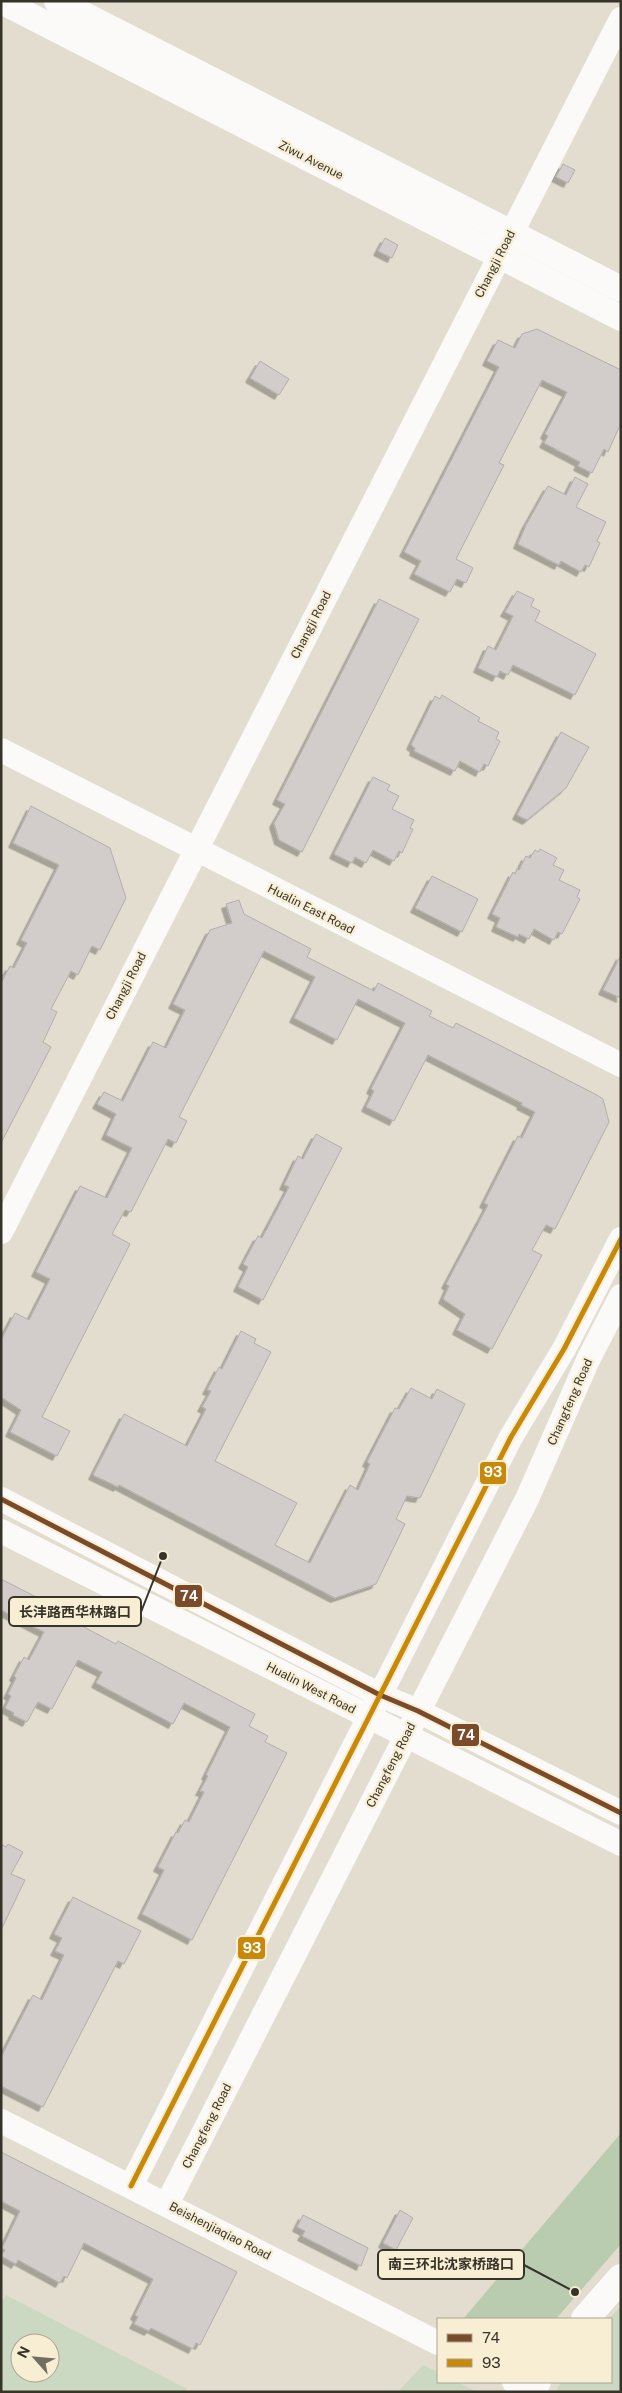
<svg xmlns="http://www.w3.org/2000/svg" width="622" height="2393" font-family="'Public Sans','Noto Sans SC',sans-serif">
<defs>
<filter id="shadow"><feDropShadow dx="-4.5" dy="4.5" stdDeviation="0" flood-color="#0004"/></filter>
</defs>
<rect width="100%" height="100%" fill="#e2ddcf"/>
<!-- green -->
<g fill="#ccd9c2" fill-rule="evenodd">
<path d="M6,2295L187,2389L185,2392H1V2303ZM20,2343H50V2373H20Z"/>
<path d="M621,2306V2392H556L561,2382H611L609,2319Z"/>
<path d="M423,2365L438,2372V2382H457L477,2392H398Z"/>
</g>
<!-- forest -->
<path fill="#baccb0" d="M621,2133V2244L556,2319H463Z"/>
<!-- building -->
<g fill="#d2ccca" stroke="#b3aeab" filter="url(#shadow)">
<path d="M563,164L575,170L568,183L556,177Z"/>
<path d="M385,238L398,245L392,258L378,251Z"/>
<path d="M537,329L621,370V423L608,452L604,449L592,473L578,466L580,462L544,443L548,436L545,434L567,392L542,380L499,463L504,465L456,559L473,568L466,583L457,579L450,592L414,574L421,561L404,552L499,367L487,361L498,340L515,348L522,334Z"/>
<path d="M260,361L289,379L279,395L250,378Z"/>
<path d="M575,477L588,484L576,507L606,522L597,541L600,543L589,567L585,565L581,572L561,561L559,565L518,544L526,525L548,486L566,495Z"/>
<path d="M517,591L534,599L531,606L540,611L535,621L596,654L575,695L513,665L508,675L500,671L497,677L478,668L488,646L496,650L513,616L505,612Z"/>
<path d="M379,599L419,619L302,852L279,840L274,823L285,804L277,800Z"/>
<path d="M442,695L480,718L478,721L499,732L496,739L500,741L488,766L484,764L480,772L460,761L455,771L414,751L415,748L411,745L435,696L440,699Z"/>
<path d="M561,732L589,747L566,788L527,820L517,815Z"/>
<path d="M373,777L390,785L387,790L399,796L392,809L414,820L410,828L413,829L402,853L399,851L394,861L373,850L366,863L355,857L352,863L334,854Z"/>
<path d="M31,806L110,848L126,898L100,950L92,946L78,975L71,971L51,1009L57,1012L43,1042L51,1047L1,1143V983L10,966L14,968L27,943L21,940L59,865L13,843Z"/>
<path d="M540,849L557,858L553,865L564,870L559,880L580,890L577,897L580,899L562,934L558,932L554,940L534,929L529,939L519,934L518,937L496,927L500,918L492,914L513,872L515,874L517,869L519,870L526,856L530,858L535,850L538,852Z"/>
<path d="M432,876L478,899L462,932L415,908Z"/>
<path d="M239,900L244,914L311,949L307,957L374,991L378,983L432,1011L429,1016L453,1028L456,1023L597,1095L603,1099L609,1122L555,1229L546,1225L532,1250L542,1255L492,1349L457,1330L465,1314L443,1299L449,1286L446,1284L488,1205L484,1203L518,1136L522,1138L535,1112L521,1105L522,1103L428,1055L394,1121L366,1107L374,1091L371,1089L405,1023L358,999L337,1040L294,1018L315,977L264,951L179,1117L187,1121L176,1143L168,1139L131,1212L125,1210L112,1234L130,1244L42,1417L70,1431L57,1456L10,1432L21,1410L1,1397V1340L15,1313L29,1320L50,1279L36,1272L80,1186L107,1198L132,1148L106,1135L116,1114L97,1104L104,1092L123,1101L153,1042L166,1048L185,1010L173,1004L210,930L232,923L226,904Z"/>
<path d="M621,955V998L603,990Z"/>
<path d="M316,1134L342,1148L263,1300L238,1287L248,1267L243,1264L258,1236L262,1238L289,1187L284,1185L298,1156L303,1159Z"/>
<path d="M241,1331L256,1339L254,1343L271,1352L215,1461L297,1503L275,1545L310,1563L350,1485L358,1490L370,1464L367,1462L395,1408L399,1409L411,1388L432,1399L437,1389L465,1404L420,1498L407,1496L396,1519L405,1524L376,1584L335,1598L119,1485L118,1487L93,1475L124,1414L187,1446L206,1409L202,1407L211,1391L207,1390L219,1367L222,1369Z"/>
<path d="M1,1579L42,1600L40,1604L116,1644L118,1641L255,1714L249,1726L268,1736L265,1742L287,1753L192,1940L142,1914L164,1870L158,1867L176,1832L178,1833L185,1820L189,1822L204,1792L200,1791L208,1776L206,1775L230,1727L184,1703L173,1724L96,1683L102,1672L78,1660L52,1709L38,1702L27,1722L13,1715L14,1713L5,1708L11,1696L8,1694L16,1678L14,1676L24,1657L29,1660L44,1632L1,1610Z"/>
<path d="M1,1844L6,1847L8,1844L23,1852L11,1874L25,1880L1,1930Z"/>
<path d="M73,1897L141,1931L124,1964L118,1961L43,2107L1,2086V2057L33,1995L42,2000L64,1955L55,1951L62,1938L54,1934Z"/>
<path d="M1,2152L237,2272L200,2345L196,2343L193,2349L151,2328L149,2331L134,2324L138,2317L135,2315L153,2279L84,2243L67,2278L64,2276L60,2283L18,2260L16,2264L1,2256L5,2250L2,2248L20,2211L1,2201Z"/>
<path d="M400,2210L413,2218L396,2250L383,2243Z"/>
<path d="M303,2215L368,2248L361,2266L302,2236L305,2231L297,2227Z"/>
</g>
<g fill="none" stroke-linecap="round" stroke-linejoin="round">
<!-- tertiary -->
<g stroke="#fbfaf8" stroke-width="24">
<path d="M1,750L621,1065"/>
<path d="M1,1232L621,19"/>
<path d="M1,1499L380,1695L418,1711L621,1813"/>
<path d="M1,1531L621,1844"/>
<path d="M1,2121L438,2343"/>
<path d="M131,2186L511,1437L564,1349L621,1239"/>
<path d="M167,2204L527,1499L588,1360L621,1296"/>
<path d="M514,2382L531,2391"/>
</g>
<!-- secondary -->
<g stroke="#fbfaf8" stroke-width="26">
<path d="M1,1L621,318"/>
<path d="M57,1L621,289"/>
</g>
<!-- trunk -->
<g stroke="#fbfaf8" stroke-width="28">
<path d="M585,2319L621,2278"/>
<path d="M530,2392L537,2382"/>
</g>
<!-- bus-1 casing -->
<g stroke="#f8eed4" stroke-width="9">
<path id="bus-1" d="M1,1499L380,1695L418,1711L621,1813"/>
</g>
<!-- bus-2 casing -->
<g stroke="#f8eed4" stroke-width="9">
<path id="bus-2" d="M131,2186L511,1437L564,1349L621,1239"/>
</g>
<!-- bus-1 -->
<use href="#bus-1" stroke="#7a4b2a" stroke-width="5"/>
<!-- bus-2 -->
<use href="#bus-2" stroke="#c7890a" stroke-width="5"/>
</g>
<g text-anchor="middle" stroke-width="4.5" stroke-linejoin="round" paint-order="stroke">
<!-- street labels -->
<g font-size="12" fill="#363329" stroke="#f8eed4">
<text transform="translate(311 160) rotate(27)" y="4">Ziwu Avenue</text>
<text transform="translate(495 264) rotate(-63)" y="4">Changji Road</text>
<text transform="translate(311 625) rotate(-63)" y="4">Changji Road</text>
<text transform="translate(311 909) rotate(27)" y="4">Hualin East Road</text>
<text transform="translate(126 986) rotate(-63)" y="4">Changji Road</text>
<text transform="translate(570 1402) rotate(-66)" y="4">Changfeng Road</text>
<text transform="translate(311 1688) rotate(27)" y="4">Hualin West Road</text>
<text transform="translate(391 1765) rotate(-63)" y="4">Changfeng Road</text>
<text transform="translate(207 2126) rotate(-63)" y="4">Changfeng Road</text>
<text transform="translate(220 2231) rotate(27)" y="4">Beishenjiaqiao Road</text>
</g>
</g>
<!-- callouts -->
<path fill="none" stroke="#363329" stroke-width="2" d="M163 1556L141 1612M575 2292L524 2265"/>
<g fill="#363329" stroke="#f8eed4" stroke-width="2">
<circle cx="163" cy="1556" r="5"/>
<circle cx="575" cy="2292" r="5"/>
</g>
<g fill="#f8eed4" stroke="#363329" stroke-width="2">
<rect x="9" y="1597" width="132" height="29" rx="5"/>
<rect x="378" y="2250" width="146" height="29" rx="5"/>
</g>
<g font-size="14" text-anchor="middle" font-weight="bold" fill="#363329">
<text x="75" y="1617">长沣路西华林路口</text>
<text x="451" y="2269">南三环北沈家桥路口</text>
</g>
<g stroke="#f8eed4" stroke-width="2">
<rect x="479" y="1461" width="28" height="24" rx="5" fill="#c7890a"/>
<rect x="174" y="1584" width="29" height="24" rx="5" fill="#7a4b2a"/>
<rect x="451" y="1723" width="29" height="24" rx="5" fill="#7a4b2a"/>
<rect x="237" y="1936" width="29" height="24" rx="5" fill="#c7890a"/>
</g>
<g font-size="14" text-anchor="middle" font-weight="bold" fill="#fff">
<text x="493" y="1477">93</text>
<text x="189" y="1601">74</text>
<text x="466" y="1740">74</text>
<text x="252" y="1953">93</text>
</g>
<!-- border -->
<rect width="622" height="2393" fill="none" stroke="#363329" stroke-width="5"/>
<!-- legend -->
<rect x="437" y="2318" width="175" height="65" fill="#f8eed4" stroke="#aaa390"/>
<rect x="447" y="2334" width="25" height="8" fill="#7a4b2a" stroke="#aaa390"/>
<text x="482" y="2343" font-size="15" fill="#363329">74</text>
<rect x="447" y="2359" width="25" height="8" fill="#c7890a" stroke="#aaa390"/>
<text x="482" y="2368" font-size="15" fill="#363329">93</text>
<!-- north arrow -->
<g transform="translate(35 2358) rotate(297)"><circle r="24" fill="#f8eed4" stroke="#aaa390"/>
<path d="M0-4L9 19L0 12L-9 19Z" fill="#726e63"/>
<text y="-8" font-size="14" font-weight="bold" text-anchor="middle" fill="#363329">N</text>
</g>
</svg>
